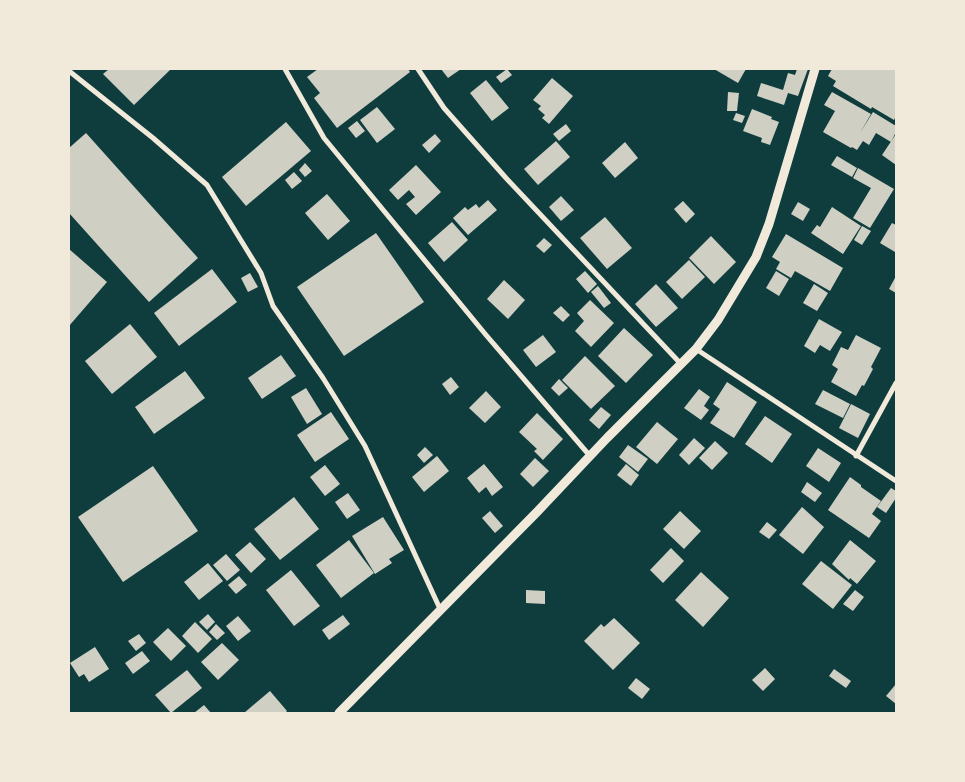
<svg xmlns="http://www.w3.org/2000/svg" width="965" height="782" font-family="Karla,sans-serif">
<rect width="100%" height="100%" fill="#0f3d3e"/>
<!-- building -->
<g fill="#cfcfc3">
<path d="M109,69H171L134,105L103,74Z"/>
<path d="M318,69H408L410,72L337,128L314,98L320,93L307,77Z"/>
<path d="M441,69H461L448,78Z"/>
<path d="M507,69L512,75L501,83L496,77Z"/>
<path d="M714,69H746L738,83Z"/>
<path d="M797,69H808L798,96L788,93L784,105L757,96L761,83L783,90L788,73L795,75Z"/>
<path d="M832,69H896V119L895,118L894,120L872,107L871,109L833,86L836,81L828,76Z"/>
<path d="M552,78L573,96L549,124L542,118L545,115L538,109L541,106L533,100Z"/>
<path d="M486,80L509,108L492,121L470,93Z"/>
<path d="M728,92L739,93L737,111H727Z"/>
<path d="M832,92L871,114L860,133L873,112L896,126V132L891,142L876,133L869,145L863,141L857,150L852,147L851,148L823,132L835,111L824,105Z"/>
<path d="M377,107L395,129L377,143L360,120Z"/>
<path d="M752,109L772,117L771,119L779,122L770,145L761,142L762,138L743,131Z"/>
<path d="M736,113L745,116L742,123L733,120Z"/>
<path d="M357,121L365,131L356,138L348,128Z"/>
<path d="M286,122L311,151L246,206L222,177Z"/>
<path d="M566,124L571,131L559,141L553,134Z"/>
<path d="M86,133L198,258L149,302L69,213V148Z"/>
<path d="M435,134L441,141L429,153L422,145Z"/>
<path d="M896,134V165L882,155Z"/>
<path d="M556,141L570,157L538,185L524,169Z"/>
<path d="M625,142L638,158L615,178L602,163Z"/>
<path d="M837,156L857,168L852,177L831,165Z"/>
<path d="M305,163L312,171L305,177L299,170Z"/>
<path d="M416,165L441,192L416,215L406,204L415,197L409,190L398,200L389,190Z"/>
<path d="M858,168L894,189L870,228L853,218L871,188L853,178Z"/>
<path d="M294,172L302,181L292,189L285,180Z"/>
<path d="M327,194L350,221L328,240L305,213Z"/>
<path d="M561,196L574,210L561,221L549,207Z"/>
<path d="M488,200L497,210L468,235L453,218L465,207L468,210L476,204L479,208Z"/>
<path d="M683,201L695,214L686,223L674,209Z"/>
<path d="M798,202L810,209L803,221L791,214Z"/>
<path d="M832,207L861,226L843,254L811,233L817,225L820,227Z"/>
<path d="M605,217L632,248L607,269L580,238Z"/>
<path d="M452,222L468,240L444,262L428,243Z"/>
<path d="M892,223L896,225L895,252L880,243Z"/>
<path d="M862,226L871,231L862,245L854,240Z"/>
<path d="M376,233L424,302L344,356L297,287Z"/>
<path d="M786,234L843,268L830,291L795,271L791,278L776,269L780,262L772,257Z"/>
<path d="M711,236L736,262L714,284L689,258Z"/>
<path d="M544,238L552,245L544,253L536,246Z"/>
<path d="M69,249L107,282L69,326Z"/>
<path d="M689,260L705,277L682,299L666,282Z"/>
<path d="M212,269L237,302L179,346L154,313Z"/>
<path d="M585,271L597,284L588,293L576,279Z"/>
<path d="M776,271L789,279L779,296L766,288Z"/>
<path d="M250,273L258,287L248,292L241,278Z"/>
<path d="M896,276V293L889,289Z"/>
<path d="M504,280L525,300L508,319L487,299Z"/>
<path d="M656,284L678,308L656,327L635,304Z"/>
<path d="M814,284L828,293L817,311L803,303Z"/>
<path d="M598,286L611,303L604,308L591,292Z"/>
<path d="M590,300L614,323L591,347L575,331L584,321L577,313Z"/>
<path d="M561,306L570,315L563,322L553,313Z"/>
<path d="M819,319L842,332L830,351L820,345L815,353L804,346Z"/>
<path d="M130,324L157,357L112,394L85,361Z"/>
<path d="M624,328L653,355L626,383L598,356Z"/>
<path d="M543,335L556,352L536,367L523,350Z"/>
<path d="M856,335L881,348L871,367L873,369L864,386L862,385L856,396L831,382L838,369L832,365L841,347L848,350Z"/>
<path d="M281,355L296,376L262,399L248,378Z"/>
<path d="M585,356L615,386L591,409L562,380Z"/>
<path d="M185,371L205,398L154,434L135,407Z"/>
<path d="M451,377L459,387L450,395L442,384Z"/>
<path d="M559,379L568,388L559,396L551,388Z"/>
<path d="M727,382L757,402L734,438L710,423L720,409L713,404Z"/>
<path d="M306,388L322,414L307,424L291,397Z"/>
<path d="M699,389L710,397L704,406L709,410L701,420L684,408Z"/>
<path d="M823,390L850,404L843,418L815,404Z"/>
<path d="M486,391L501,407L485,423L469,408Z"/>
<path d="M851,404L870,414L858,438L839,428Z"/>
<path d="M601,407L611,415L599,429L589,420Z"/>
<path d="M331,412L349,439L315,462L297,435Z"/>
<path d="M537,413L563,439L543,460L534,451L537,449L519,432Z"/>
<path d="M765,416L792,434L772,463L745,444Z"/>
<path d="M657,422L678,439L657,464L636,447Z"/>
<path d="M694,438L705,448L689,465L679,455Z"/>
<path d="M715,441L728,453L712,470L699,458Z"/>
<path d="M628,445L648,459L638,472L619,457Z"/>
<path d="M425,447L433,455L424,463L417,455Z"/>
<path d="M818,448L841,463L829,482L806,466Z"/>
<path d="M437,456L449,471L424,492L412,477Z"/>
<path d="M535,458L549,471L533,487L520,474Z"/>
<path d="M484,464L503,487L492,496L486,487L479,493L467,478Z"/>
<path d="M626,464L639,475L631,486L617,475Z"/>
<path d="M325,465L340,484L325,496L310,477Z"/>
<path d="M153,466L198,531L123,582L78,517Z"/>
<path d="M850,477L861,485V487L881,501L872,514L881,521L869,538L828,510Z"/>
<path d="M807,482L822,493L815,502L801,492Z"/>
<path d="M891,488L896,491V498L886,513L877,507Z"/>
<path d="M348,493L360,510L347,519L335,502Z"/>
<path d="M294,497L319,529L280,560L254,529Z"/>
<path d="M802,507L824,527L803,554L779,535Z"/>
<path d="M490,511L503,526L495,533L482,518Z"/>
<path d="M680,511L701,531L684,549L663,529Z"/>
<path d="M383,517L404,550L389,559L392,563L375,574L352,536Z"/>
<path d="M767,522L777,530L769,539L759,532Z"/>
<path d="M349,540L374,573L341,598L316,565Z"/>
<path d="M850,540L876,561L857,584L850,578L849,580L832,564Z"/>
<path d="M250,542L266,559L251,573L235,555Z"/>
<path d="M671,548L684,561L663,583L650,570Z"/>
<path d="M226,554L240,570L227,581L213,565Z"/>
<path d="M821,561L852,585L833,609L802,584Z"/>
<path d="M208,563L223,581L199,600L184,582Z"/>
<path d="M291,570L320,606L294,626L266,590Z"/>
<path d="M701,572L729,598L703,627L675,600Z"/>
<path d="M239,576L247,585L236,594L228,585Z"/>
<path d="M526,590L545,591V604L526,603Z"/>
<path d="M855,590L864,597L853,611L843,604Z"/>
<path d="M208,614L215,622L207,630L199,622Z"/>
<path d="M343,615L350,624L329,640L322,630Z"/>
<path d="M238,616L251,631L238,641L226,626Z"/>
<path d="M614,618L640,643L613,670L584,641L601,624L604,627Z"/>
<path d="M195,622L212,639L198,653L182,636Z"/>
<path d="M216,624L225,633L217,640L209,632Z"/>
<path d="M168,628L186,646L171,661L153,642Z"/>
<path d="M139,634L146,643L136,651L128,641Z"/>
<path d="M222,643L239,660L218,680L201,662Z"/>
<path d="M95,647L109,669L89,682L84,674L79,677L70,663Z"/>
<path d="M142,651L150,661L133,674L125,663Z"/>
<path d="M765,668L775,679L763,691L752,680Z"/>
<path d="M834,669L851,681L846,688L829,676Z"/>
<path d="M187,670L202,688L171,713L155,695Z"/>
<path d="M636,678L650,689L642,699L628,688Z"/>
<path d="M896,684V704L886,696Z"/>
<path d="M270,691L287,711L285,713H244Z"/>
<path d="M204,705L211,713H194Z"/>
</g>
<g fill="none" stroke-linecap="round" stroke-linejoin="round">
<!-- minor -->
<g stroke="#f1e9da" stroke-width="5">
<path d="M285,69L324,138L486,335L590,456"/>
<path d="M418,69L444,108L506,178L681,364"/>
<path d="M69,71L153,138L207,185L261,273L273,306L323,378L365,446L441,611"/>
<path d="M696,349L896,481"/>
<path d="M856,456L896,383"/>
</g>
<!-- tertiary -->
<path stroke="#f1e9da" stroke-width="9" d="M339,713L537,512L607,438L696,349L718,320L756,257L769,224L815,69"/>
</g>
<!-- border -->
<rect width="965" height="782" fill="none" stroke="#f1e9da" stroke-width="140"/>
</svg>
